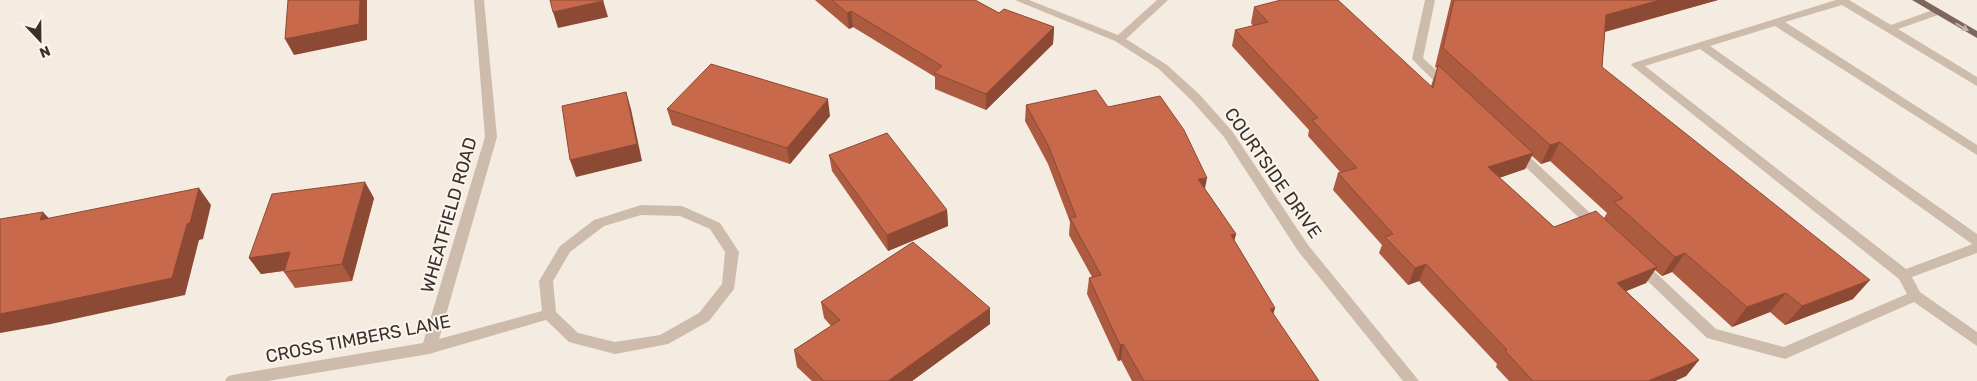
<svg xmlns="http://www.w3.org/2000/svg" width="1977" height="381" font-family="Rubik,sans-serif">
<rect width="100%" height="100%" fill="#f4ebe1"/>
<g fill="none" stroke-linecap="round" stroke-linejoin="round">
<!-- service -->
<g fill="#cdbbac" fill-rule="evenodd">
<path d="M1425,0H1435L1423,58L1450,83L1452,86L1450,89H1442L1412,59Z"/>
<path d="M1836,0H1849L1891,25L1933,10H1941V14L1898,29L1977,77V86L1842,5L1785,22L1977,145V155L1775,26L1710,46L1977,234V253L1912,277L1920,292L1977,332V346L1914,302L1785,359L1707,338L1631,265L1633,261H1643L1716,329L1784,347L1907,294L1899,279L1631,65L1633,63ZM1700,49L1972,244H1973L1906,269L1645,66Z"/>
<path d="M1517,148L1521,149L1601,223L1602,226L1601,229H1591L1513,155L1511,152Z"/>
</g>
<!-- minor -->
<g fill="#cdbbac" fill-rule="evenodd">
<path d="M474,0H484L497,137L439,339L542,311L539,281L560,246L594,220L641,205L682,206L720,223L739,252L734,289L709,321L668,344L615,354L569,342L546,320L429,354L268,381H225L227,377L232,375L423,343L485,137ZM641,215L680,216L710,229L725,252L722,284L699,313L660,335L615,342L578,333L556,312L553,281L570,252L604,226Z"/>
<path d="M1015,0H1029L1118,35L1157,0H1168L1126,39L1167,65L1200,95L1232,131L1308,245L1419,381H1403L1298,251L1224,137L1192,101L1159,69L1115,41Z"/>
</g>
<!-- primary -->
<path fill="#7d675c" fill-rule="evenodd" d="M1912,0H1924L1977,31V38Z"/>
</g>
<!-- wall -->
<g fill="#ac5a40" fill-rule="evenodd">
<path d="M815,0H975L999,13L1054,27L1053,44L986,110L935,89V77L853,27L849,29Z"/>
<path d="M1451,0H1718L1605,32L1602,67L1853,299L1785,325L1770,312L1732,327L1672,272L1662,276L1655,270L1646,283L1626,291L1699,360L1686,376L1675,381H1509L1496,367L1497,364L1419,281L1408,285L1379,253L1382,245L1333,190L1338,173H1341L1308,136L1309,130L1232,46L1235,30L1253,26L1251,23L1254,7L1431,86L1437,68L1435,67ZM1532,156L1541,164L1550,161L1607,213L1604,218L1554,227L1499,178L1525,169Z"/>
<path d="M1026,105L1108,107L1205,189L1236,234L1234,240L1275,308L1273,314L1319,381H1132L1121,360L1118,361L1087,294L1089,278L1092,277L1069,235L1070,222L1048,164L1025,121Z"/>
<path d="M667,109L830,116L790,164L672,125Z"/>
<path d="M829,155L947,210L948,226L888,251L832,171Z"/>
<path d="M374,198L352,281L295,288L284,272V271L261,274L249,258Z"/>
<path d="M821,302L990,324L912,381H812L797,367L794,350L831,326L824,318Z"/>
</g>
<!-- shaded-wall -->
<g fill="#8c4a34">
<path d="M360,0H367V40L294,55L285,39Z"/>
<path d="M603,0L608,17L558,28L553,12Z"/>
<path d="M1660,0H1718L1596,34L1606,15Z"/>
<path d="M851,11L853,27L849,29L847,13Z"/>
<path d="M1054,27L1053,44L986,110V94Z"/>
<path d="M626,92L631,109L642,161L576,177L570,160Z"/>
<path d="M828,99L830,116L790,164L787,148Z"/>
<path d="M1560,142L1550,161L1541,164L1550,145Z"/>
<path d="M1533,153L1525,169L1481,184L1488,167Z"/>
<path d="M1207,178L1204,194L1198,179Z"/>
<path d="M365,182L374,198L352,281L342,264Z"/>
<path d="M199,188L211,205L203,239L199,240L185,295L51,324L0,333V314Z"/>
<path d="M947,210L948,226L888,251L887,235Z"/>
<path d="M43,212L58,228L40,220Z"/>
<path d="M1236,234L1232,250L1231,235Z"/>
<path d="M290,252L302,268L261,274L249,258Z"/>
<path d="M1685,253L1672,272L1662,276L1675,257Z"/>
<path d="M1426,264L1419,281L1408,285L1415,268Z"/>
<path d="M1657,267L1646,283L1607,299L1617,283Z"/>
<path d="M1870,280L1853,299L1785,325L1802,306Z"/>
<path d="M1786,293L1770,312L1732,327L1747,307Z"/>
<path d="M990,308V324L912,381H888Z"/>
<path d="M1275,308L1270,324V309Z"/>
<path d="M1123,344L1121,360L1118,361L1120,345Z"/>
<path d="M1699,360L1686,376L1675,381H1648Z"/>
</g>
<!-- building -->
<g fill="#c8694b" stroke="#8c4a34">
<path d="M288,0H360L359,24L285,39Z"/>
<path d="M550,0H603V1L553,12Z"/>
<path d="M832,0H975L999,13L1004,9L1054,27L986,94L934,73L942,66L851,11L847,13Z"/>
<path d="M1281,0H1338L1433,88L1438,65L1533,153L1488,167L1554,227L1596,211L1657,267L1617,283L1699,360L1648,381H1533L1505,351L1507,350L1426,264L1415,268L1385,237L1393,234L1338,173L1357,168L1312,120L1318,118L1235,30L1268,22L1254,7Z"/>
<path d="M1454,0H1660L1606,15L1602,67L1870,280L1802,306L1786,293L1747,307L1685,253L1675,257L1614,202L1623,198L1560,142L1550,145L1443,48Z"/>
<path d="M711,64L828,99L787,148L667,109Z"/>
<path d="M1096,90L1108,107L1160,96L1184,130L1207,178L1198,179L1236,234L1231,235L1275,308L1270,309L1319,381H1144L1123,344L1120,345L1089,278L1101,275L1070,218L1076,217L1049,147L1026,105Z"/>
<path d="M626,92L637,144L570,160L562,106Z"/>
<path d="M887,133L947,210L887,235L829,155Z"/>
<path d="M365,182L342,264L284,272L290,252L249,258L272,194Z"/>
<path d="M199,188L190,223L187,224L172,278L35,307L0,314V219L43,212L40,220Z"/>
<path d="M913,242L990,308L888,381H824L794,350L840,320L821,302Z"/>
</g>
<!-- one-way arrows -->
<defs><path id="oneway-solid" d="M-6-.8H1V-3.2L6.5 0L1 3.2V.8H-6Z" transform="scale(1.25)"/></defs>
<use fill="#c2b5ac" href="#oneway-solid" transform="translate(1962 27) rotate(30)"/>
<g text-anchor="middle" stroke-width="4" stroke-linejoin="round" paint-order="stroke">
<!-- street labels -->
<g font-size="18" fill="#3b302b" stroke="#fbf5ee">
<text transform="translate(1273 173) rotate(55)" y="6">COURTSIDE DRIVE</text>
<text transform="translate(449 215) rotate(-74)" y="6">WHEATFIELD ROAD</text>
<text transform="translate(358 339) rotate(-11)" y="6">CROSS TIMBERS LANE</text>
</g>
</g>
<!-- north arrow -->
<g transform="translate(40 40) rotate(158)" stroke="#fbf5ee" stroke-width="4" paint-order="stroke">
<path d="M0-4L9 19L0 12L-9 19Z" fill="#3b302b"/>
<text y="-8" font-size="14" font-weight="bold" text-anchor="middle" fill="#3b302b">N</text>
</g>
</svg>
